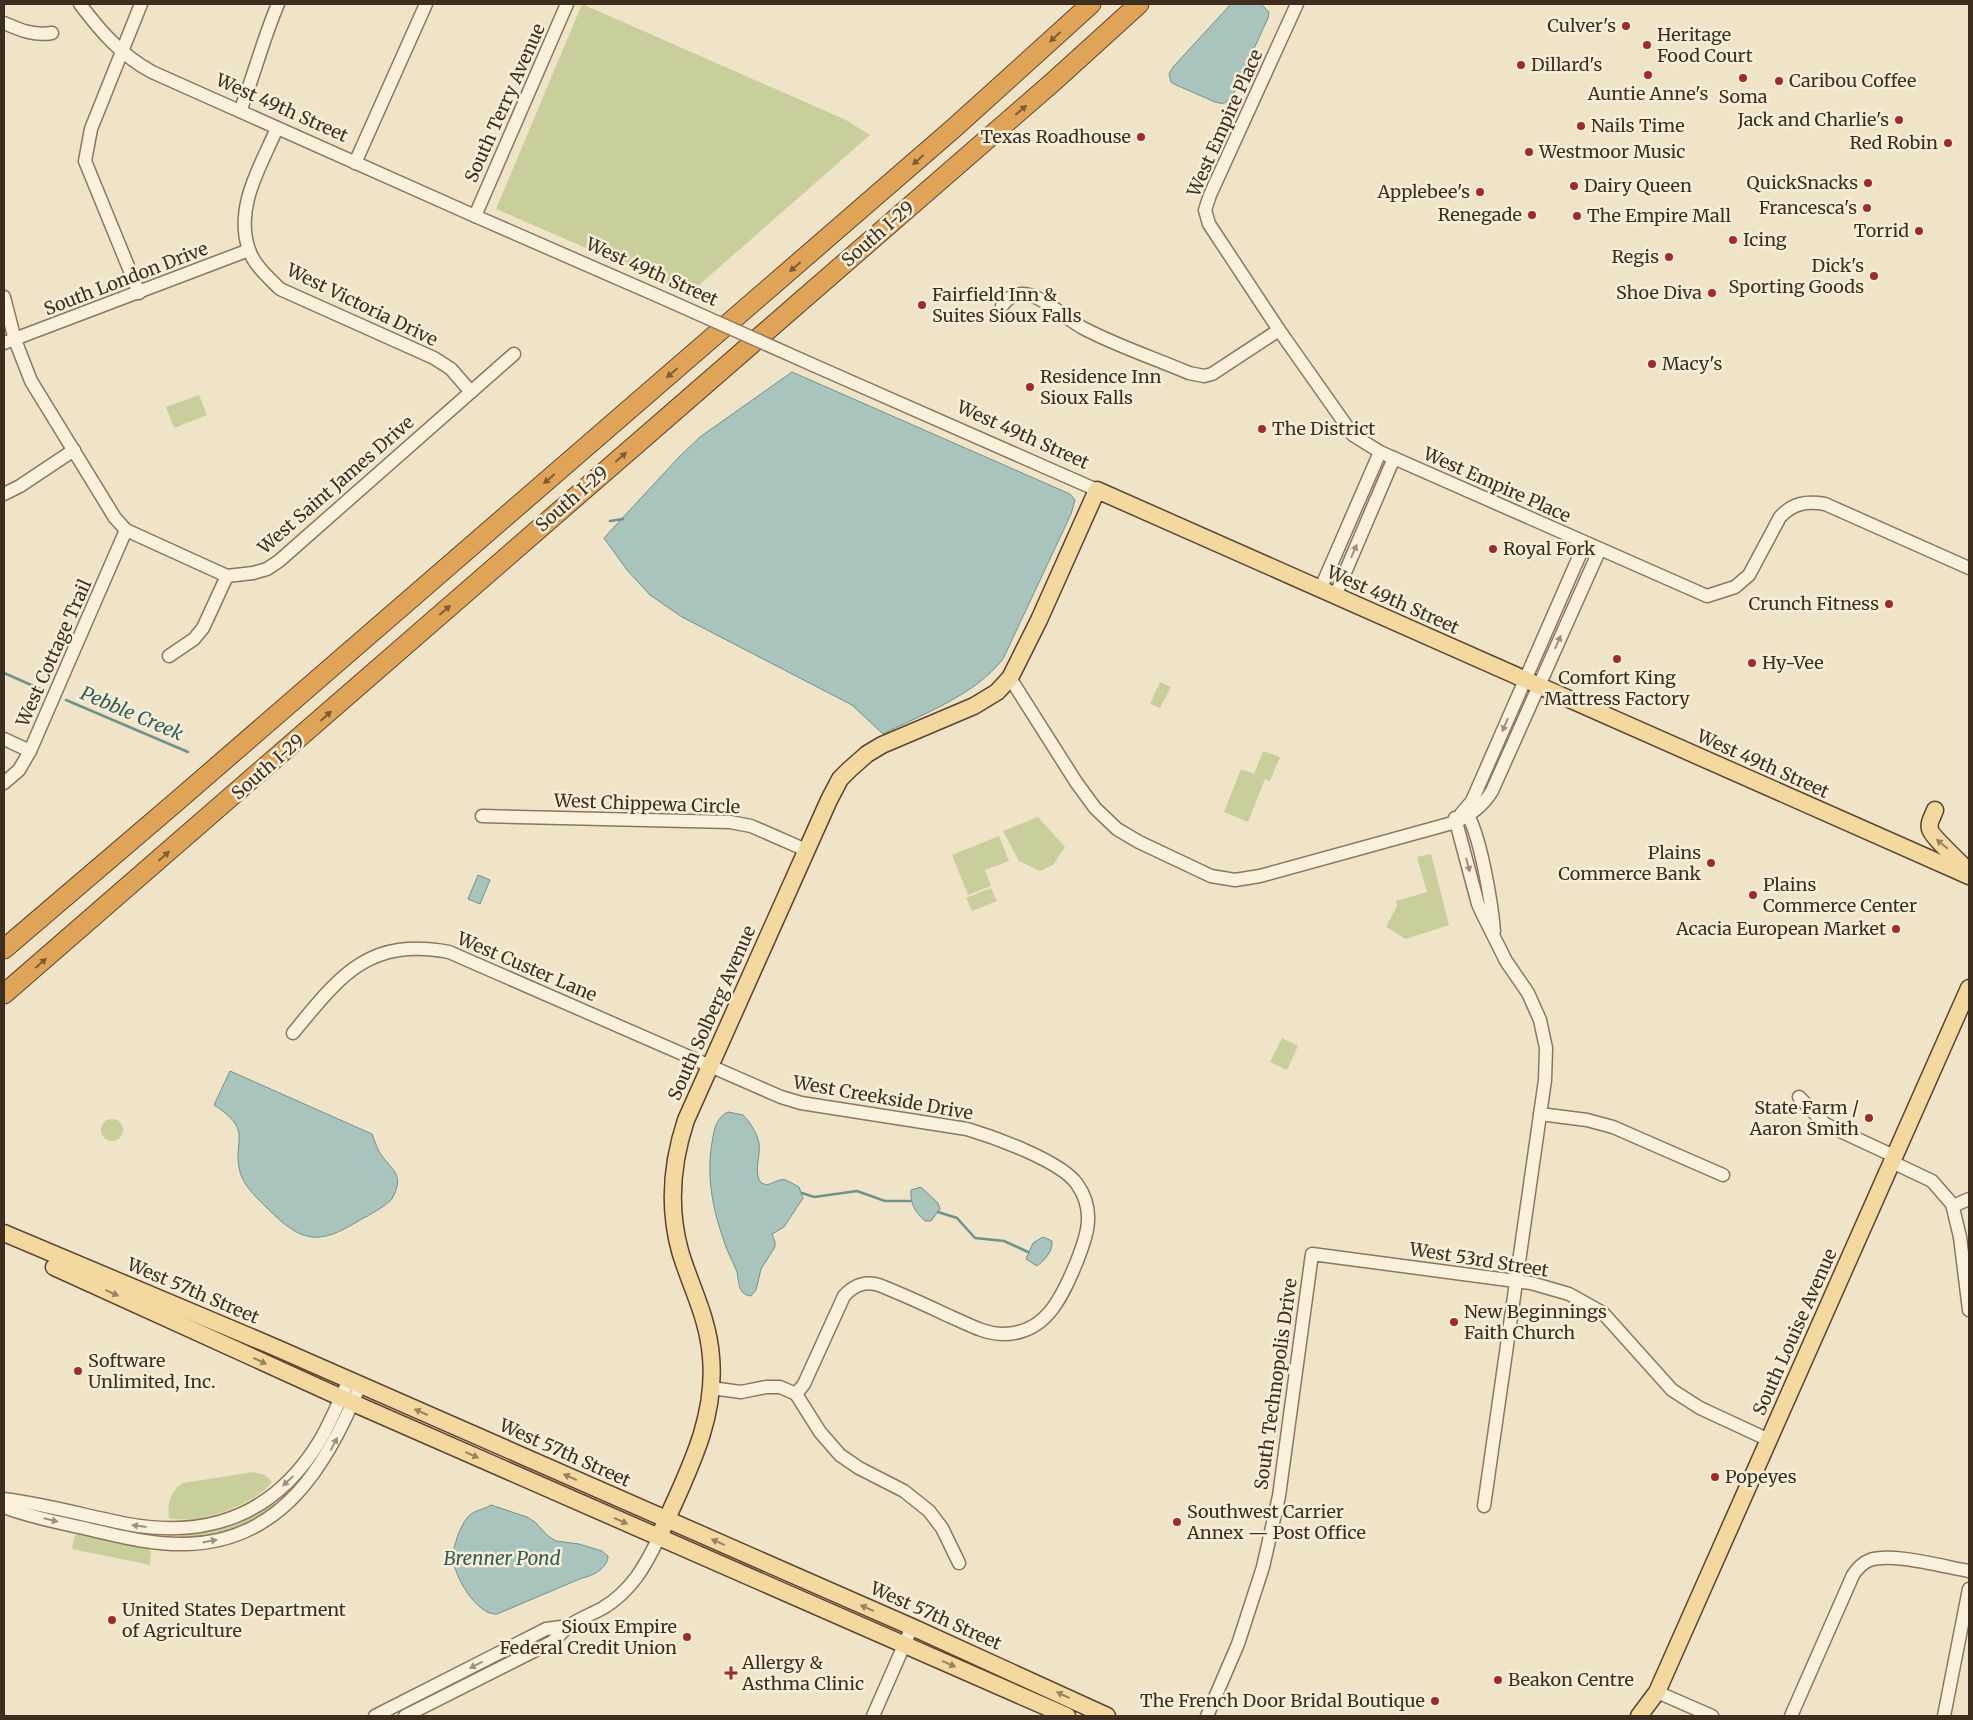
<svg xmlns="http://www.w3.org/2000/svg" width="1973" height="1720" font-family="Merriweather,serif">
<rect width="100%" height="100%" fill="#f0e4c8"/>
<!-- green -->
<g fill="#c9cf9b">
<path d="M582,4L846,120L870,135L690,293L496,209Z"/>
<path d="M199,395L207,415L174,428L166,407Z"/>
<path d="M1160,682L1171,687L1160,708L1150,704Z"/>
<path d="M1263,751L1280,757L1270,781L1265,779L1248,822L1224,812L1241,769L1254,774Z"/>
<path d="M1038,817L1065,847L1053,865L1040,871L1019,861L1003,831Z"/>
<path d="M999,836L1009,861L985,870L991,886L968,895L952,855Z"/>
<path d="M1431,854L1449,925L1406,939L1386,927L1397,906L1396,901L1427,892L1417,857Z"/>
<path d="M991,888L997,901L972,911L966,898Z"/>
<path d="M1282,1038L1298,1046L1287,1070L1270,1062Z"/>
<circle cx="112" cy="1130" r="11"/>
<path d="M253,1472L265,1475L272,1482C255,1505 197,1525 169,1518C167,1504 170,1491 183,1483Z"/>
<path d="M271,1502L277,1506L258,1519L224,1533L179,1539V1534L219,1527Z"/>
<path d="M78,1532L148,1547L151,1553L150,1565L72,1549L74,1538Z"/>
</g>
<!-- water -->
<g fill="#a9c4bc" stroke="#6f938a">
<path d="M1231,4H1261L1269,12L1268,18L1231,99C1226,104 1221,104 1215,102L1176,85L1171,82L1169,74L1173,67Z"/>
<path d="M792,372L1070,494L1075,500L1071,514L1003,659C975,695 923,714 883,734L852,705L682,617L650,595L627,570L604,538L679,457L700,437Z"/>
<path d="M478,875L490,880L480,904L468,899Z"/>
<path d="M230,1071L372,1134C375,1141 377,1150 382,1156C395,1173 404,1176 392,1199C383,1208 371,1214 360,1220C318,1246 302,1243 267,1208C257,1198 246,1188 241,1175C230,1141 256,1132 214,1105Z"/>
<path d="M728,1112L743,1115C750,1122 757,1133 759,1143C761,1156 753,1172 761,1183L767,1185C785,1178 781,1177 799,1187L803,1198L784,1227L772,1234L775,1242V1247L761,1269L756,1290L751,1296C738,1295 739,1282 737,1272C734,1264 729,1255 726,1247C713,1211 705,1176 713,1137C715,1126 717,1118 728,1112Z"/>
<path d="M921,1187L938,1203L940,1209L931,1221H925C915,1212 910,1204 911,1190Z"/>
<path d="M1043,1237L1052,1241C1053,1251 1045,1260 1037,1266L1026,1259L1033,1243Z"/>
<path d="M491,1505L527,1517L535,1522L548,1536L556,1541L579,1544L602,1551L608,1556C608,1568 593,1576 582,1578L497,1614C477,1616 453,1575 453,1557C453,1546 460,1527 467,1518C473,1510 483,1510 491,1505Z"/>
</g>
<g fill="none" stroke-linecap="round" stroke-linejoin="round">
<!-- stream -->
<g stroke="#6f938a" stroke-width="2.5">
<path d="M610,521L623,519"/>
<path d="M4,673L45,691"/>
<path d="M66,700L188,752"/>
<path d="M802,1193L814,1197L857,1191L885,1201H910"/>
<path d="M938,1212L957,1218L975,1238L1004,1241L1028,1252"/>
</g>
<!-- minor casing -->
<g stroke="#8d765c" stroke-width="15">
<g id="minor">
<path d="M80,4C101,32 121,55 152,72L475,216L665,299"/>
<path d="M1297,4L1210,195L1205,210L1209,224L1279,330L1353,435L1380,452L1707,596L1735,587L1749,575L1780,517C1793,503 1806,501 1825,504L1969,568"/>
<path d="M4,23C20,30 34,36 52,33"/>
<path d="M240,111C254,76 263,39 278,4"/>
<path d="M277,128C261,166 234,207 249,250C254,265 269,278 280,289L434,358L451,369L471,392"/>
<path d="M355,163L426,4"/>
<path d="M475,216L567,4"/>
<path d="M139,293L85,161L91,129L141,4"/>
<path d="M4,297L15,340L31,381L115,518L126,530L227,576L253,573L267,569L279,561L514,354"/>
<path d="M1002,306C1006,299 1015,293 1024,294C1042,295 1066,319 1083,328C1117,346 1154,358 1189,373L1204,376L1212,374L1279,330"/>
<path d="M4,343L249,250"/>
<path d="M813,365L1097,490"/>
<path d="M4,494L20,486L74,450"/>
<path d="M1320,590L1380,452"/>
<path d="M1335,596L1394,458"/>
<path d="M169,656L194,639L203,628L227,576"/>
<path d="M1010,678L1076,782L1095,808L1117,829L1139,842L1211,876L1235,880L1260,876L1456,822C1471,814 1483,806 1492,791L1600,549"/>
<path d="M4,739L30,751"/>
<path d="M4,783L19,770L30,751L126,530"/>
<path d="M1465,811C1480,830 1492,906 1494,931"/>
<path d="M1461,814L1472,801L1585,543"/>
<path d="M482,816L730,822L751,826L806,850"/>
<path d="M1455,818L1478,904L1483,915L1506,961L1528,993L1540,1020L1546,1048L1545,1080L1484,1506"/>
<path d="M293,1033C340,976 368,937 449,952L781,1097L801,1103L967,1129C994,1137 1061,1161 1077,1184C1097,1212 1086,1239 1075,1266C1061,1299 1045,1334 1003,1334C984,1334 966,1323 949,1316C928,1306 906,1296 884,1287C868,1280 856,1283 844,1296L804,1384L796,1394"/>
<path d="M1799,1097L1825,1124L1894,1156"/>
<path d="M1540,1114L1587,1120L1613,1127L1723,1175"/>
<path d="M1892,1162L1932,1181L1952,1204L1960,1237L1969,1310"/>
<path d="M1953,1206L1969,1199"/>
<path d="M711,1388L741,1392L766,1387H780L796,1394L820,1432L840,1455L859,1468L904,1491L929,1511L942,1528L959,1563"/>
<path d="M4,1499C45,1504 86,1516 127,1524C209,1539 275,1514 319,1442C331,1422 339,1401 349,1380"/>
<path d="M4,1507C32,1518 63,1523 92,1530C123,1537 154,1545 186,1544C282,1542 328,1464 360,1385"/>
<path d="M1657,1692L1712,1716"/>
<path d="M375,1716L546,1629L569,1626"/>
<path d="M405,1716L552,1642C558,1637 563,1631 569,1626C578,1619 592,1614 603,1608C631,1591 645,1567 659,1537"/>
<path d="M873,1716L912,1627"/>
<path d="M1207,1716L1238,1644L1263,1567L1279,1496L1312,1254L1531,1283L1569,1294L1603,1313L1672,1390L1700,1408L1769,1440"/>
<path d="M1791,1716L1853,1575C1857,1569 1862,1563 1870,1560C1891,1552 1945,1567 1969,1571"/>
<path d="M1944,1716L1969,1589"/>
</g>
</g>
<!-- major casing -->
<g stroke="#5b4430" stroke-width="19">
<g id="major">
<path d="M1935,810C1933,816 1928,823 1930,829C1931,836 1962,864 1969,872"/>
<path d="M4,1233L272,1346L912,1627L1107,1716"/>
<path d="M54,1267L353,1403L1067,1716"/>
<path d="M659,1537C684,1478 717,1423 711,1357C708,1317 691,1288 680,1251C668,1207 672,1162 686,1120L829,800L840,779L850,769L867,754L882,745L974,706L997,692L1010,678L1039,620L1097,490L1969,876"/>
<path d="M1639,1716L1657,1692L1969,988"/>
</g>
</g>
<!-- highway casing -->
<g stroke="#5b4430" stroke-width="21">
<g id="highway">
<path d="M4,949L176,802L954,128L1091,4"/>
<path d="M4,994L1053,82L1139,4"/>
</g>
</g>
<!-- minor -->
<use href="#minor" stroke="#faf1dc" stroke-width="12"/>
<!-- major -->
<use href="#major" stroke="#f3d9a0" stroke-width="16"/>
<!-- highway -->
<use href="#highway" stroke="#e0a458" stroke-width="19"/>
<!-- minor-bridge casing -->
<g stroke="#8d765c" stroke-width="15" stroke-linecap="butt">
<path id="minor-bridge" d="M665,299L813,365"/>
</g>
<!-- minor-bridge -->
<use href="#minor-bridge" stroke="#faf1dc" stroke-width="12"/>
</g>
<!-- one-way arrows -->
<defs><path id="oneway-solid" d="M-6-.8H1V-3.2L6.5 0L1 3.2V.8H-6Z" transform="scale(1.25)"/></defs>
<g fill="#7e5d36">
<use href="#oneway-solid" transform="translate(1055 37) rotate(138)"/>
<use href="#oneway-solid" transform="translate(1021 110) rotate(-41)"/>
<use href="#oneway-solid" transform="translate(918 160) rotate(139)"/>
<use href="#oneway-solid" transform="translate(795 267) rotate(139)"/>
<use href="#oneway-solid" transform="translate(672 373) rotate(139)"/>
<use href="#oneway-solid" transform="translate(621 457) rotate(-41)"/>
<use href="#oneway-solid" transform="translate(549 479) rotate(139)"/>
<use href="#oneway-solid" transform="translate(445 610) rotate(-41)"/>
<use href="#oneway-solid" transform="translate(326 716) rotate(-42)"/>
<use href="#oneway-solid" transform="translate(164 856) rotate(-41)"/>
<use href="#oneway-solid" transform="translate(41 963) rotate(-41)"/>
</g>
<g fill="#9c907e">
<use href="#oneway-solid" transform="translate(1354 551) rotate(-67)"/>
<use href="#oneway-solid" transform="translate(1558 642) rotate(-66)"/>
<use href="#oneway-solid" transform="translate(1505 725) rotate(113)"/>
<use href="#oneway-solid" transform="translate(1468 865) rotate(75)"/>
<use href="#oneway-solid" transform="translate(334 1444) rotate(-62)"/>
<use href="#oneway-solid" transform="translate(288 1481) rotate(137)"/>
<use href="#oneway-solid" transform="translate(51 1520) rotate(14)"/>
<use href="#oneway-solid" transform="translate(139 1526) rotate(-173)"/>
<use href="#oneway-solid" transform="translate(210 1541) rotate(-11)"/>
<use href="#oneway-solid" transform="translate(476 1665) rotate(153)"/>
</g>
<g fill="#988460">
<use href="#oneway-solid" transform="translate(1942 844) rotate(-140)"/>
<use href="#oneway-solid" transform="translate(112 1293) rotate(24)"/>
<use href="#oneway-solid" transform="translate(260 1361) rotate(25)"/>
<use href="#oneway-solid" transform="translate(421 1412) rotate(-156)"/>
<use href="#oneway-solid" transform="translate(472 1455) rotate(24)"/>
<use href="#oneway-solid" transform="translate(570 1477) rotate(-156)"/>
<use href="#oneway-solid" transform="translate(621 1521) rotate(24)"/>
<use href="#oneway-solid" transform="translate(718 1542) rotate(-156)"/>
<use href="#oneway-solid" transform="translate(867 1608) rotate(-156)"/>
<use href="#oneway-solid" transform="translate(949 1664) rotate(24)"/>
<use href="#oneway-solid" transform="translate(1063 1695) rotate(-155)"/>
</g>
<!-- markers -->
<g fill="#9e2a2b" stroke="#f7eed8" stroke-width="2">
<circle cx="1626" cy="26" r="5"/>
<circle cx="1647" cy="45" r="5"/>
<circle cx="1521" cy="65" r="5"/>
<circle cx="1648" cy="75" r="5"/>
<circle cx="1743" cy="78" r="5"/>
<circle cx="1779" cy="81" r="5"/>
<circle cx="1899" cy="120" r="5"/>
<circle cx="1581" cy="126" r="5"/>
<circle cx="1141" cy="137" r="5"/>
<circle cx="1948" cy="143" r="5"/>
<circle cx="1529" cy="152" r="5"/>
<circle cx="1868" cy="183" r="5"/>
<circle cx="1574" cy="186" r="5"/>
<circle cx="1480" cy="192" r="5"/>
<circle cx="1867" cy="208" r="5"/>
<circle cx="1532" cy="215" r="5"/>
<circle cx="1577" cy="216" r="5"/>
<circle cx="1919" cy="231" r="5"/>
<circle cx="1733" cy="240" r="5"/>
<circle cx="1669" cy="257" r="5"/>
<circle cx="1874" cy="276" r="5"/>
<circle cx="1712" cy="293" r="5"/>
<circle cx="922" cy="305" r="5"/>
<circle cx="1652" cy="364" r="5"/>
<circle cx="1030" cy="387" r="5"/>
<circle cx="1262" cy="429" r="5"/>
<circle cx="1493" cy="549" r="5"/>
<circle cx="1889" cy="604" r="5"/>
<circle cx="1617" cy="659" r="5"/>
<circle cx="1752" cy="663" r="5"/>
<circle cx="1711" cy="863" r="5"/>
<circle cx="1753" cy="895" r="5"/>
<circle cx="1896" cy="929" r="5"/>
<circle cx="1869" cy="1118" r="5"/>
<circle cx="1454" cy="1322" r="5"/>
<circle cx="78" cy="1371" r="5"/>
<circle cx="1715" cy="1477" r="5"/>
<circle cx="1177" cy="1522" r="5"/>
<circle cx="112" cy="1620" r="5"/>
<circle cx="687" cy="1637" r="5"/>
<path d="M728.5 1665.5h5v5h5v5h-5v5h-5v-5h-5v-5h5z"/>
<circle cx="1498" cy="1680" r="5"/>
<circle cx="1435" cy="1701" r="5"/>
</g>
<g text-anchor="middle" stroke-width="5" stroke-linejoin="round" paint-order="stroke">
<!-- poi labels -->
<g font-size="18" fill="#3d2e20" stroke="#f7eed8" text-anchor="start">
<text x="1616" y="32" text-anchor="end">Culver's</text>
<text x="1657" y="41">Heritage<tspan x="1657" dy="21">Food Court</tspan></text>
<text x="1531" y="71">Dillard's</text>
<text x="1789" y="87">Caribou Coffee</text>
<text x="1648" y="100" text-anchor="middle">Auntie Anne's</text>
<text x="1743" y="103" text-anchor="middle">Soma</text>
<text x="1889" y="126" text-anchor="end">Jack and Charlie's</text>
<text x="1591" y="132">Nails Time</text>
<text x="1131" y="143" text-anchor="end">Texas Roadhouse</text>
<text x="1938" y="149" text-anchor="end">Red Robin</text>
<text x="1539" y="158">Westmoor Music</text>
<text x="1858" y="189" text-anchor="end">QuickSnacks</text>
<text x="1584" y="192">Dairy Queen</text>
<text x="1470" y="198" text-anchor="end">Applebee's</text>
<text x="1857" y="214" text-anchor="end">Francesca's</text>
<text x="1522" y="221" text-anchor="end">Renegade</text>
<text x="1587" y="222">The Empire Mall</text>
<text x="1909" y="237" text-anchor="end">Torrid</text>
<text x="1743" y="246">Icing</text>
<text x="1659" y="263" text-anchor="end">Regis</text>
<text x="1864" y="272" text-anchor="end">Dick's<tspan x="1864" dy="21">Sporting Goods</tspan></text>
<text x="1702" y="299" text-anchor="end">Shoe Diva</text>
<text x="932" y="301">Fairfield Inn &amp;<tspan x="932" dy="21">Suites Sioux Falls</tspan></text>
<text x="1662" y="370">Macy's</text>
<text x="1040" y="383">Residence Inn<tspan x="1040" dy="21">Sioux Falls</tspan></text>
<text x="1272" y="435">The District</text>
<text x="1503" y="555">Royal Fork</text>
<text x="1879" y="610" text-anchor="end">Crunch Fitness</text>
<text x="1762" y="669">Hy-Vee</text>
<text x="1617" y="684" text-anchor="middle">Comfort King<tspan x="1617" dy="21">Mattress Factory</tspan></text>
<text x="1701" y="859" text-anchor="end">Plains<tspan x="1701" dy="21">Commerce Bank</tspan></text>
<text x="1763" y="891">Plains<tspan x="1763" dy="21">Commerce Center</tspan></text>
<text x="1886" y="935" text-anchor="end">Acacia European Market</text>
<text x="1859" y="1114" text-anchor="end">State Farm /<tspan x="1859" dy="21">Aaron Smith</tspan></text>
<text x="1464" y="1318">New Beginnings<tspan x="1464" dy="21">Faith Church</tspan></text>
<text x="88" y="1367">Software<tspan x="88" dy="21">Unlimited, Inc.</tspan></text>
<text x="1725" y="1483">Popeyes</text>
<text x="1187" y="1518">Southwest Carrier<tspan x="1187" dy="21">Annex — Post Office</tspan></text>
<text x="122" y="1616">United States Department<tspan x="122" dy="21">of Agriculture</tspan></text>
<text x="677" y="1633" text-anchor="end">Sioux Empire<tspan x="677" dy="21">Federal Credit Union</tspan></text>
<text x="742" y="1669">Allergy &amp;<tspan x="742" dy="21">Asthma Clinic</tspan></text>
<text x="1508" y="1686">Beakon Centre</text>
<text x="1425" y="1707" text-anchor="end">The French Door Bridal Boutique</text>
</g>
<!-- street labels -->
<g font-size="18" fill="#3d2e20" stroke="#f7eed8">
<text transform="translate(505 103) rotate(-66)" y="6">South Terry Avenue</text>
<text transform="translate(282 108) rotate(24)" y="6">West 49th Street</text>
<text transform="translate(1225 123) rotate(-66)" y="6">West Empire Place</text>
<text transform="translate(878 234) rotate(-41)" y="6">South I-29</text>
<text transform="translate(652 272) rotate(24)" y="6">West 49th Street</text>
<text transform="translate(126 279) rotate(-21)" y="6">South London Drive</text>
<text transform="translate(362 305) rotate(26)" y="6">West Victoria Drive</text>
<text transform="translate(1023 435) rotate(24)" y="6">West 49th Street</text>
<text transform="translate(336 485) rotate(-41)" y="6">West Saint James Drive</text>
<text transform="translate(1497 485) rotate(24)" y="6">West Empire Place</text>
<text transform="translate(572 499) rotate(-41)" y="6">South I-29</text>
<text transform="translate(1393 600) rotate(24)" y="6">West 49th Street</text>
<text transform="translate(54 653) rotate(-66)" y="6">West Cottage Trail</text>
<text transform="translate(1763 764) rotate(24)" y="6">West 49th Street</text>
<text transform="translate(268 767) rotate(-41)" y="6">South I-29</text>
<text transform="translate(647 804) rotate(2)" y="6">West Chippewa Circle</text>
<text transform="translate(527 967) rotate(23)" y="6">West Custer Lane</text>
<text transform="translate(712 1013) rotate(-66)" y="6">South Solberg Avenue</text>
<text transform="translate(883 1098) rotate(10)" y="6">West Creekside Drive</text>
<text transform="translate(1479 1260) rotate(9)" y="6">West 53rd Street</text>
<text transform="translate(193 1291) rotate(23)" y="6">West 57th Street</text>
<text transform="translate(1795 1332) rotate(-66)" y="6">South Louise Avenue</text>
<text transform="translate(1276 1384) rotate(-82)" y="6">South Technopolis Drive</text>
<text transform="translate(565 1453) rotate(24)" y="6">West 57th Street</text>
<text transform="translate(936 1616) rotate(24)" y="6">West 57th Street</text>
</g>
<!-- water labels -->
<g font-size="19" font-style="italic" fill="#2f5d5a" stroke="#f7eed8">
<text transform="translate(132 713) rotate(23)" y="7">Pebble Creek</text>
<text x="502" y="1565">Brenner Pond</text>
</g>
</g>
<!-- border -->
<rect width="1973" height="1720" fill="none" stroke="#3d2e20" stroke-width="10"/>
</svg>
